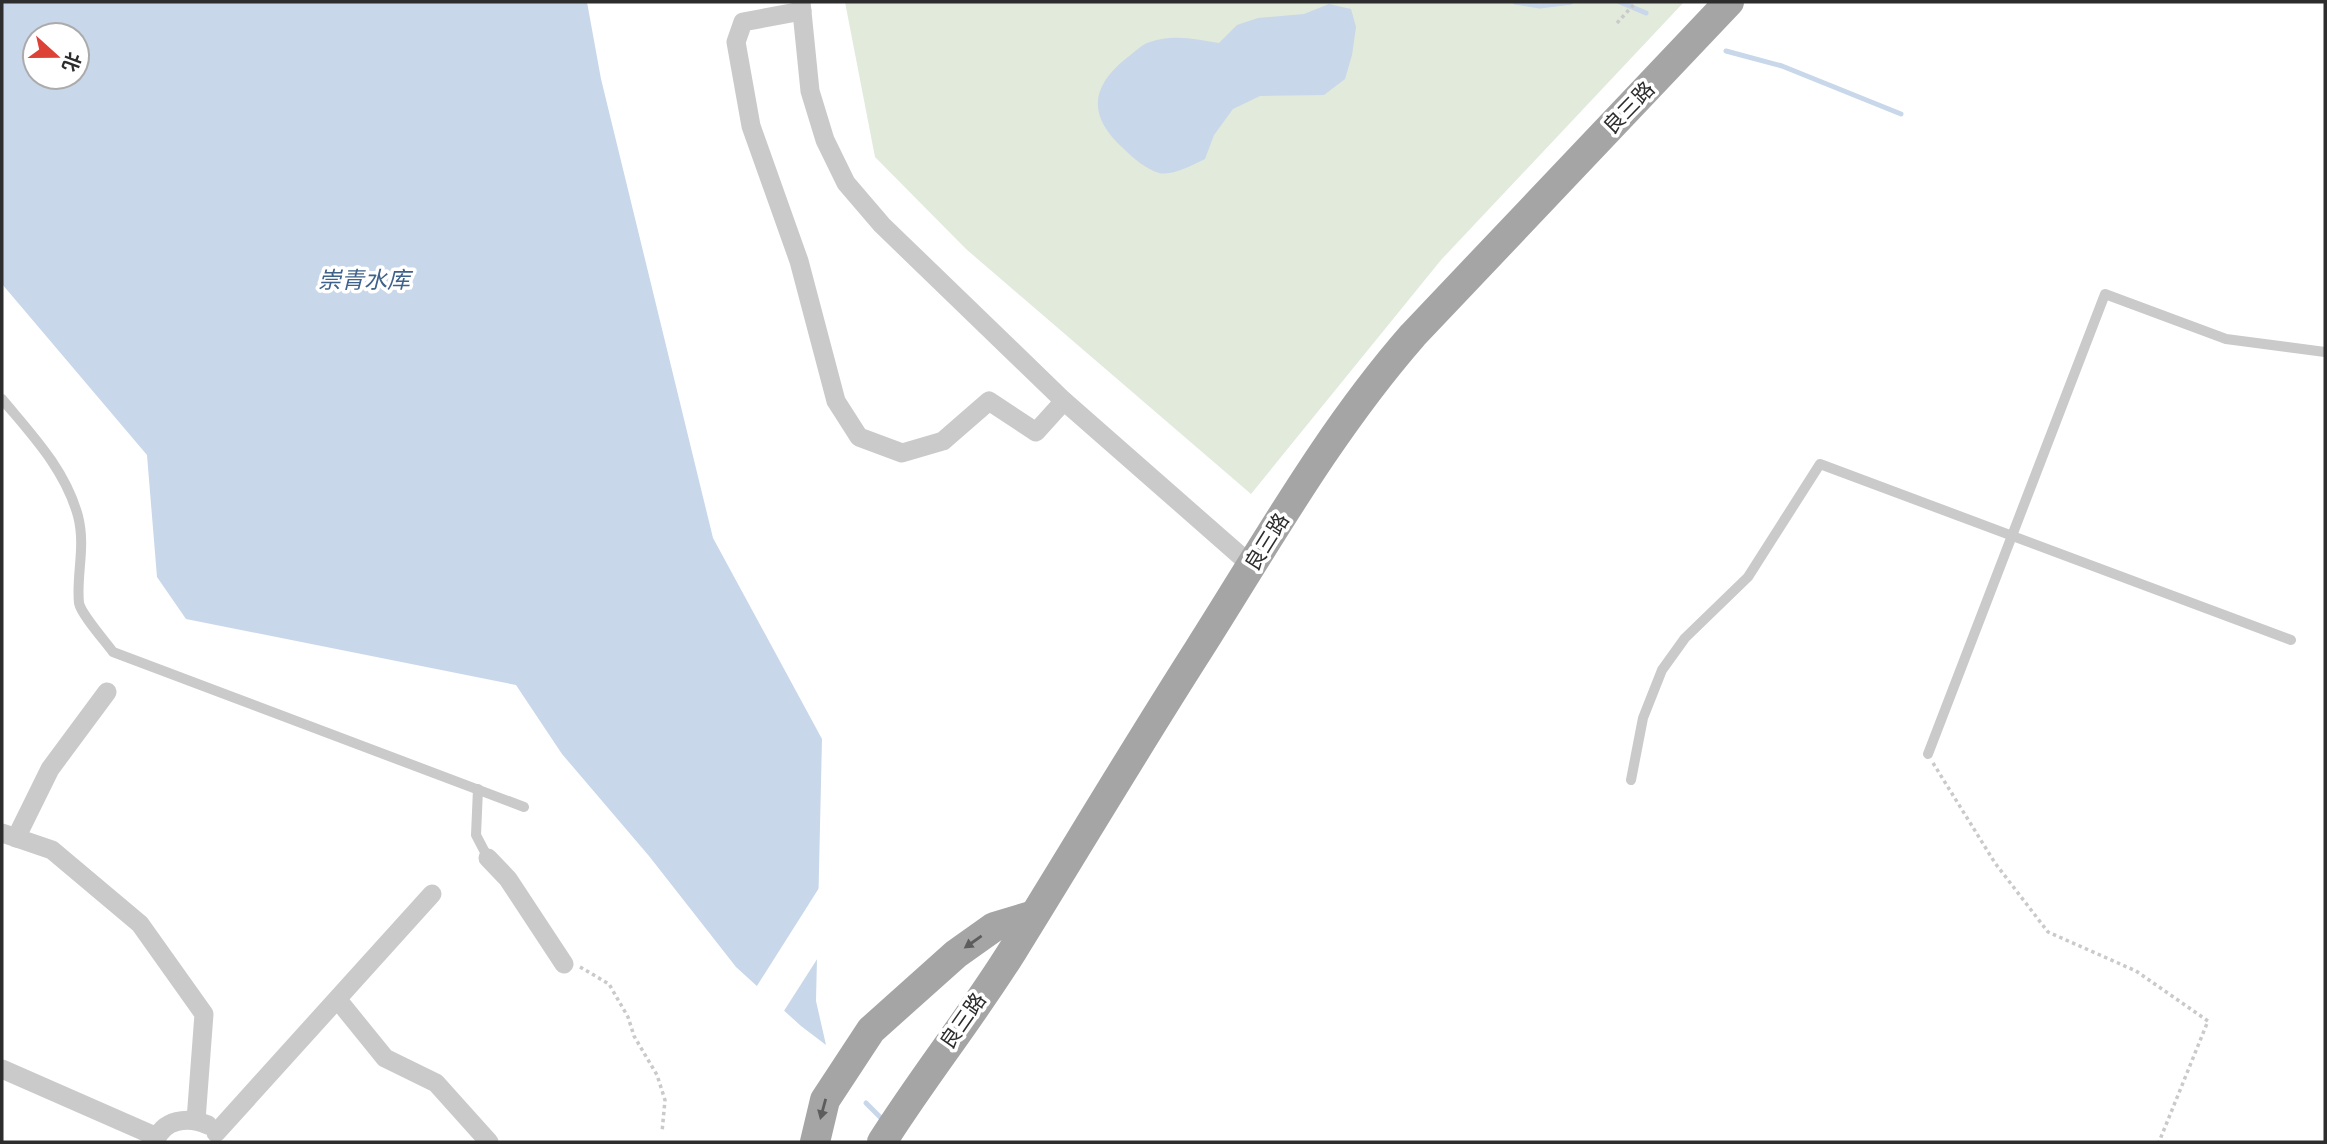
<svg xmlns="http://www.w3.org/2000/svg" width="2327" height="1144" font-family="'Source Sans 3','Noto Sans SC',sans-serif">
<rect width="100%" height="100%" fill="#fff"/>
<!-- green -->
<path fill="#e1eadb" d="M845,2H1684L1441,260L1251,494L966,249L875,157Z"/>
<!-- water -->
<g fill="#c8d7e9" fill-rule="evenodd">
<path d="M2,2H587L601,79L713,538L822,739L816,1001L826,1045L801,1026L736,967L649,856L562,754L516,685L186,619L157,577L147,455L2,284ZM35,35H77V77H35Z"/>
<path d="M1329,4L1351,9L1356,27L1352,55L1345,79L1324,95L1260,96L1233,109L1214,135L1205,159C1192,165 1173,176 1159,173C1146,169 1133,158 1124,149C1088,117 1089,87 1128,57C1135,52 1142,44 1150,42C1173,34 1195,39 1219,43L1237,25L1258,18L1304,14Z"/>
</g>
<!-- pier -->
<path fill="#fff" d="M819,888L823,890L821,953L782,1014L755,989Z"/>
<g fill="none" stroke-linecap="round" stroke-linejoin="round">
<!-- stream -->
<g stroke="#c8d7e9" stroke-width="5">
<path d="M1515,2L1540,6L1571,2"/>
<path d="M1620,2L1646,13"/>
<path d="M1726,51L1782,66L1901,114"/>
<path d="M866,1103L885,1122"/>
</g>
<!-- path -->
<g stroke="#cacaca" stroke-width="3.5" stroke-dasharray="3.5 3.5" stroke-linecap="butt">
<path d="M1617,23L1636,2"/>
<path d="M1933,763L1995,863L2048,932L2136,971L2208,1021L2159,1142"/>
<path d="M580,967L609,984L628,1017L634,1036L657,1075L665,1100L662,1132"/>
</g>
<!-- service -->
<g stroke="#cacaca" stroke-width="10">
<path d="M2,399C32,435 65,469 78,516C86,547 76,575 79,603C81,614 105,641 113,652L524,807"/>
<path d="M1928,754L2105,294L2226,339L2325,352"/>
<path d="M1631,780L1643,718L1662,670L1685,638L1748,577L1820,464L2291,640"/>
<path d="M478,789L476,835L488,858"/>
</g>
<!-- minor -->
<g stroke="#cacaca" stroke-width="19">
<path d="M801,2L810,91L825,140L846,183L882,225L1064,401L1252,566"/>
<path d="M802,11L743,22L736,42L751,126L799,261L836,401L859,437L902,453L943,441L989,401L1036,432L1064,401"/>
<path d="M2,833L52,850L140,924L204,1014L196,1120"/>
<path d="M16,838L50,769L107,692"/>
<path d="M488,858L508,879L564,964"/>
<path d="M338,1000L385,1058L436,1083L489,1142"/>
<path d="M2,1069L157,1137"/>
<path d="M216,1133L432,894"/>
<path d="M155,1142C163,1119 188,1116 208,1125"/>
</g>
<!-- primary -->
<g stroke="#a5a5a5" stroke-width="30">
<path d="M815,1142L825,1100L871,1030L956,954L994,927L1034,915"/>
<path d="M882,1142C923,1077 972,1016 1013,950C1075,850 1135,749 1199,649C1267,542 1329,431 1413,335L1729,2"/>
</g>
</g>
<!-- one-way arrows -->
<defs><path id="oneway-solid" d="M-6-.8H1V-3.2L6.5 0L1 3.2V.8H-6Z" transform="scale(1.75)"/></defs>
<g fill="#5d5d5d">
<use href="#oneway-solid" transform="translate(973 942) rotate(145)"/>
<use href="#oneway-solid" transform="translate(823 1109) rotate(105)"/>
</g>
<g text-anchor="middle" stroke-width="7" stroke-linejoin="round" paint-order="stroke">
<!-- street labels -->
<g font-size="21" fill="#2d2d2d" stroke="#fff">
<text transform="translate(1629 108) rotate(-46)" y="7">良三路</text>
<text transform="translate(1267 542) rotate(-58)" y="7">良三路</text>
<text transform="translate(963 1021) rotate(-55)" y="7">良三路</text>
</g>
<!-- water labels -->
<g font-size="23" font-style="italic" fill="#3f628b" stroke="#fff">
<text x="364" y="288">崇青水库</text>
</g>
</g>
<!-- border -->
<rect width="2327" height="1144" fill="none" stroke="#2d2d2d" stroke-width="7"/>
<!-- north arrow -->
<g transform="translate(56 56) rotate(111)"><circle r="33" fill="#ffffff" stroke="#ababab" stroke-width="2"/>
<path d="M0-5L12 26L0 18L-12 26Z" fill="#dd4236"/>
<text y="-10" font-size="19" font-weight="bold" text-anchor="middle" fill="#2d2d2d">北</text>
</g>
</svg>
